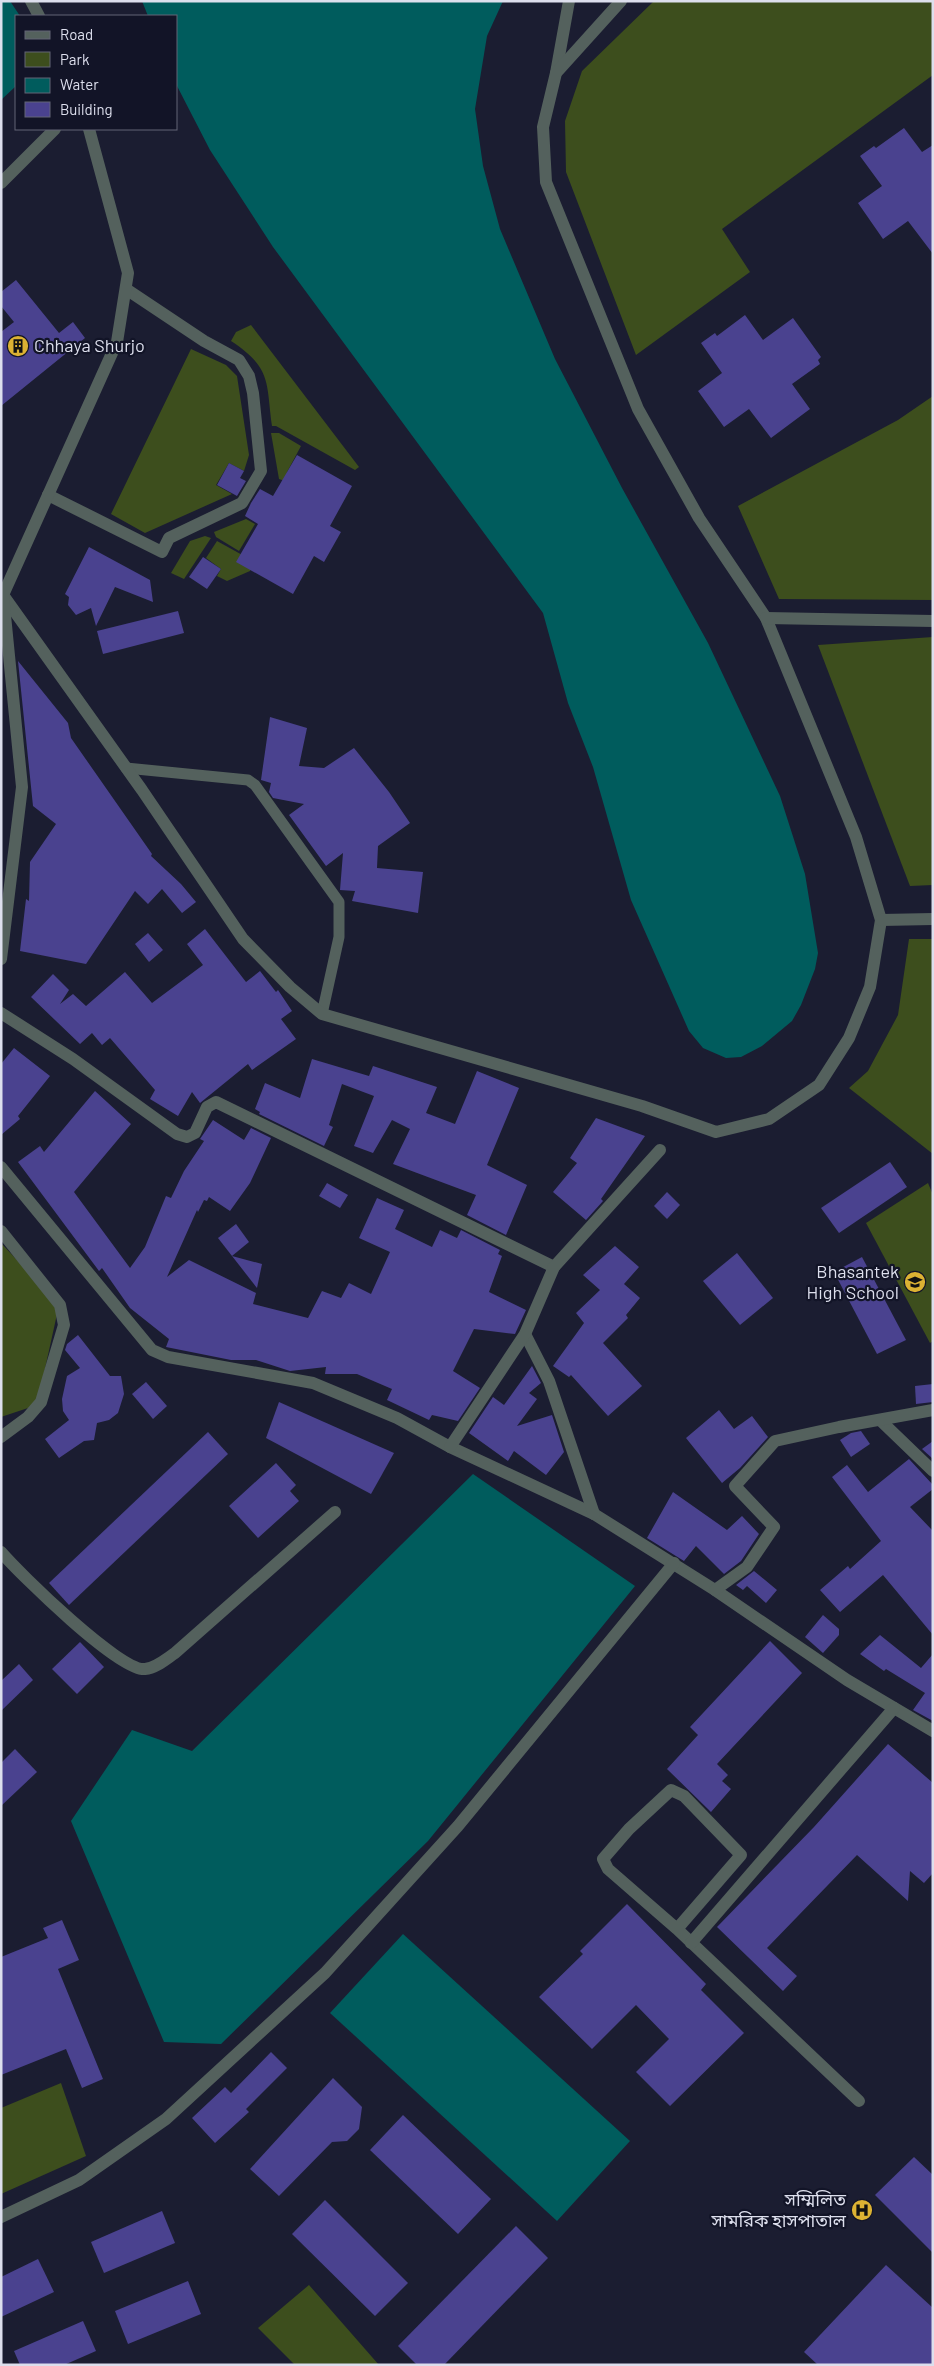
<svg xmlns="http://www.w3.org/2000/svg" width="934" height="2366" font-family="Barlow,'Noto Sans Bengali',sans-serif">
<rect width="100%" height="100%" fill="#1b1d31"/>
<!-- green -->
<g fill="#3d4e1d">
<path d="M654,1H933V75L722,229L750,272L636,355L566,172L565,121L582,71Z"/>
<path d="M251,325L359,467L355,470L276,426H272C266,382 272,368 231,341L236,332Z"/>
<path d="M191,349L226,365L237,376L249,455L244,471L229,463L216,485L232,494L145,533L111,514Z"/>
<path d="M933,396V600L779,599L738,506L898,420Z"/>
<path d="M271,433H279L301,446L287,472L285,481L279,479Z"/>
<path d="M246,519L255,524L239,551L216,537L214,532Z"/>
<path d="M205,536L211,538L184,579L171,573L190,541Z"/>
<path d="M217,541L255,562L250,571L227,581L217,576L221,569L206,558Z"/>
<path d="M933,637V885L910,886L818,645Z"/>
<path d="M909,939H933V1154L849,1088L868,1071L898,1015Z"/>
<path d="M928,1183L933,1195V1341L930,1343L866,1223Z"/>
<path d="M1,1243L59,1305L37,1405L1,1417Z"/>
<path d="M61,2083L86,2156L1,2194V2108Z"/>
<path d="M309,2285L379,2365H295L258,2328Z"/>
</g>
<!-- water -->
<g fill="#005c5d">
<path d="M1,1H10L20,16H16V86L1,100Z"/>
<path d="M142,1H503L487,36L475,109L483,166L500,229L555,359L622,488L708,643L780,796L805,874L818,953L815,969L801,1005L792,1021L762,1046L741,1057L726,1058L703,1048L689,1031L631,900L593,767L568,703L543,613L273,247L210,150L176,84V16H148Z"/>
<path d="M473,1474L635,1586L428,1841L221,2044L164,2042L71,1821L132,1730L192,1751Z"/>
<path d="M403,1934L630,2141L557,2221L330,2013Z"/>
</g>
<!-- building -->
<g fill="#4a428f">
<path d="M904,128L922,152L933,145V254L908,221L883,239L858,203L882,186L860,156L874,146L876,148Z"/>
<path d="M16,280L59,333L73,322L85,338L1,406V332L14,322L1,306V292Z"/>
<path d="M745,315L763,340L793,318L821,357L818,360L820,364L792,384L810,409L771,438L749,409L724,427L698,391L722,373L701,343L715,333L717,336Z"/>
<path d="M297,455L352,486L330,526L341,532L324,562L314,556L293,594L236,562L258,524L245,516L251,503L260,489L273,496Z"/>
<path d="M229,463L244,471L240,478L246,481L237,496L217,485Z"/>
<path d="M89,547L150,580L153,602L115,587L96,626L91,608L76,615L68,605L69,597L65,594Z"/>
<path d="M203,557L221,569L207,589L189,577Z"/>
<path d="M178,611L184,633L103,654L97,631Z"/>
<path d="M18,661L68,723L71,738L152,854L151,856L181,884L196,902L182,913L162,889L148,904L135,891L86,964L20,951L26,899L29,901L30,862L56,824L33,806Z"/>
<path d="M270,717L307,728L299,766L324,768L354,748L389,792L410,823L378,846L377,868L423,872L418,913L352,901L355,891L340,890L343,853L326,866L289,815L304,804L273,798L269,792L271,783L261,780Z"/>
<path d="M205,929L246,982L260,971L276,992L278,990L292,1011L281,1019L296,1039L252,1070L248,1064L200,1103L192,1092L178,1116L150,1099L155,1090L110,1038L102,1045L92,1033L80,1044L31,997L53,974L69,990L60,1004L73,994L86,1006L125,972L152,1003L203,965L187,944Z"/>
<path d="M148,933L163,950L149,962L135,944Z"/>
<path d="M14,1048L50,1076L18,1116L20,1119L1,1135V1064Z"/>
<path d="M312,1059L369,1076L373,1066L437,1087L426,1113L455,1124L477,1071L519,1088L487,1165L527,1185L506,1235L467,1215L476,1195L393,1164L410,1129L392,1120L373,1153L354,1146L374,1096L342,1084L329,1125L333,1127L324,1146L259,1114L260,1112L255,1109L265,1083L300,1098Z"/>
<path d="M95,1091L131,1124L74,1192L130,1268L145,1247L166,1196L171,1198L184,1171L204,1141L200,1139L213,1120L244,1140L251,1128L271,1138L250,1183L230,1211L209,1197L207,1201L204,1200L198,1212L197,1210L167,1277L189,1260L256,1293L253,1304L308,1318L322,1291L341,1298L349,1283L371,1294L390,1252L359,1238L377,1198L404,1210L395,1229L432,1247L440,1230L457,1238L461,1230L500,1250L498,1254L502,1256L489,1292L526,1310L515,1334L474,1329L453,1371L480,1388L458,1421L432,1415L429,1420L387,1400L392,1389L357,1374H325L326,1367L290,1371L256,1360H231L166,1347L169,1339L130,1308L102,1268L99,1271L18,1162L40,1146L44,1152Z"/>
<path d="M596,1118L645,1136L601,1199L603,1201L586,1220L553,1192L577,1163L570,1158Z"/>
<path d="M890,1162L907,1187L839,1233L821,1208Z"/>
<path d="M327,1183L348,1195L340,1208L319,1196Z"/>
<path d="M667,1192L680,1205L667,1219L654,1206Z"/>
<path d="M236,1224L249,1242L232,1256L218,1238Z"/>
<path d="M615,1246L639,1267L624,1284L640,1298L626,1315L628,1318L603,1343L642,1386L608,1416L571,1375L569,1377L553,1366L584,1323L576,1313L600,1290L583,1275Z"/>
<path d="M737,1253L773,1298L740,1325L703,1281Z"/>
<path d="M232,1256L262,1264L257,1288Z"/>
<path d="M862,1257L906,1340L877,1354L834,1272Z"/>
<path d="M78,1335L110,1376H121L124,1394L118,1413L109,1420L97,1423L94,1440L84,1441L59,1458L45,1439L69,1420L63,1411L62,1399L67,1376L80,1368L65,1350L67,1344Z"/>
<path d="M532,1366L541,1383L529,1393L537,1399L517,1426L552,1415L564,1452L546,1475L514,1451L508,1461L469,1433L493,1397L504,1405Z"/>
<path d="M146,1382L167,1406L153,1419L132,1394Z"/>
<path d="M933,1384V1402L916,1404L915,1386Z"/>
<path d="M279,1402L394,1453L371,1494L266,1438Z"/>
<path d="M719,1410L734,1429L752,1416L768,1437L740,1468L722,1483L686,1438Z"/>
<path d="M861,1431L870,1444L851,1457L840,1440L851,1433Z"/>
<path d="M208,1432L228,1454L69,1605L49,1583Z"/>
<path d="M933,1441V1459L922,1449Z"/>
<path d="M909,1459L933,1485V1489L910,1507L933,1531V1635L883,1575L840,1612L820,1590L848,1566L850,1569L881,1541L832,1477L847,1465L868,1492Z"/>
<path d="M276,1463L296,1485L290,1491L299,1501L258,1538L229,1506Z"/>
<path d="M673,1492L727,1530L742,1516L759,1534L741,1561L724,1574L696,1546L684,1561L647,1538Z"/>
<path d="M754,1571L777,1590L766,1603L747,1586L743,1590L736,1585Z"/>
<path d="M823,1615L839,1629V1635L823,1653L805,1637Z"/>
<path d="M880,1635L921,1668L933,1654V1721L913,1710L925,1693L886,1669L884,1671L860,1654Z"/>
<path d="M770,1641L802,1673L717,1764L728,1775L722,1781L731,1789L711,1812L667,1769L698,1735L690,1727Z"/>
<path d="M80,1642L104,1667L77,1694L52,1669Z"/>
<path d="M19,1664L33,1680L1,1711V1681Z"/>
<path d="M888,1744L933,1783V1873L924,1883L910,1871L908,1901L857,1855L767,1948L797,1976L783,1991L717,1927L814,1827Z"/>
<path d="M15,1749L37,1772L1,1806V1763Z"/>
<path d="M627,1904L706,1984L701,1990L744,2033L670,2106L636,2072L669,2039L636,2005L592,2049L539,1997L583,1954L580,1951Z"/>
<path d="M62,1920L79,1960L58,1969L103,2079L82,2088L66,2049L1,2075V1957L48,1938L43,1928Z"/>
<path d="M271,2052L287,2068L246,2109L249,2112L215,2143L192,2118L225,2087L231,2093Z"/>
<path d="M333,2078L362,2107L359,2129L347,2141L332,2142L279,2196L250,2169Z"/>
<path d="M403,2115L491,2199L458,2234L370,2150Z"/>
<path d="M914,2157L933,2175V2253L875,2195Z"/>
<path d="M325,2200L408,2283L375,2316L292,2234Z"/>
<path d="M162,2211L175,2243L104,2273L91,2242Z"/>
<path d="M516,2226L548,2258L444,2365H417L398,2346Z"/>
<path d="M38,2259L54,2292L1,2317V2277Z"/>
<path d="M886,2265L933,2308V2365H818L804,2352Z"/>
<path d="M188,2281L201,2314L128,2344L115,2311Z"/>
<path d="M83,2321L96,2351L64,2365H20L14,2351Z"/>
</g>
<g fill="none" stroke-linecap="round" stroke-linejoin="round">
<!-- lane -->
<path stroke="#54615d" stroke-width="11" d="M126,768L248,780L255,785L339,902V937L322,1014"/>
<!-- street -->
<g stroke="#54615d" stroke-width="12">
<path d="M31,1L39,16"/>
<path d="M556,73L569,1"/>
<path d="M1,183L55,129"/>
<path d="M48,495L162,552L169,538L242,503L261,471L253,393L249,376L239,360L204,341L126,289"/>
<path d="M3,595L142,790L243,939L290,987L322,1014L642,1106L716,1132L769,1119L819,1085L849,1038L870,987L881,920L856,837L766,618L699,518L638,409L546,182L543,127L556,73L621,1"/>
<path d="M766,618L933,621"/>
<path d="M881,920L933,919"/>
<path d="M1,959L22,787L3,595L117,342L128,273L89,129"/>
<path d="M1,1013L73,1059L177,1134L187,1137L195,1133L207,1107L216,1102L554,1267"/>
<path d="M1,1167L152,1350L168,1357L313,1383L397,1418L450,1447L594,1514L715,1590L847,1680L933,1731"/>
<path d="M1,1231L60,1305L64,1325L41,1402L28,1417L1,1437"/>
<path d="M525,1334L549,1381L594,1514"/>
<path d="M880,1420L933,1471"/>
<path d="M450,1447L525,1334L554,1267L660,1150"/>
<path d="M1,1552C20,1574 120,1672 145,1669C156,1668 166,1659 175,1653L335,1512"/>
<path d="M715,1590L747,1567L774,1527L735,1486L775,1441L839,1427L933,1410"/>
<path d="M677,1929L741,1855L684,1796L671,1790L629,1829L603,1859L608,1869L677,1929L859,2101"/>
<path d="M691,1943L894,1708"/>
<path d="M1,2217L79,2180L166,2119L325,1973L458,1826L674,1563"/>
</g>
</g>
<!-- icons -->
<defs>
<g id="building-disc" transform="scale(1.125)"><circle r="9.5" fill="#dcb233" stroke="#121427"/><path d="M-4-6H4V6H1V3H-1V6H-4ZM-2.5-4.3h1.7v1.8h-1.7ZM.8-4.3h1.7v1.8H.8ZM-2.5-1h1.7V.8h-1.7ZM.8-1h1.7V.8H.8Z" fill="#111"/></g>
<g id="school-disc" transform="scale(1.125)"><circle r="9.5" fill="#dcb233" stroke="#121427"/><path d="M0-5L7-2L0 1L-7-2ZM-4 1L0 2.5L4 1V4Q0 6-4 4Z" fill="#111"/></g>
<g id="hospital-disc" transform="scale(1.125)"><circle r="9.5" fill="#dcb233" stroke="#121427"/><path d="M-5-5h3v3.5h4V-5h3V5h-3V1.5h-4V5h-3Z" fill="#111"/></g>
</defs>
<g fill-rule="evenodd">
<use href="#building-disc" x="18" y="346"/>
<use href="#school-disc" x="915" y="1282"/>
<use href="#hospital-disc" x="862" y="2210"/>
</g>
<g text-anchor="middle" stroke-width="4.5" stroke-linejoin="round" paint-order="stroke">
<!-- poi labels -->
<g font-size="18" fill="#dddfed" stroke="#121427" text-anchor="end">
<text x="34" y="352" text-anchor="start">Chhaya Shurjo</text>
<text x="899" y="1278">Bhasantek<tspan x="899" dy="21">High School</tspan></text>
<text x="846" y="2206">সম্মিলিত<tspan x="846" dy="21">সামরিক হাসপাতাল</tspan></text>
</g>
</g>
<!-- border -->
<rect width="934" height="2366" fill="none" stroke="#dddfed" stroke-width="5"/>
<!-- legend -->
<rect x="15" y="15" width="162" height="115" fill="#121427" stroke="#636576"/>
<rect x="25" y="31" width="25" height="8" fill="#54615d" stroke="#636576"/>
<text x="60" y="40" font-size="15" fill="#dddfed">Road</text>
<rect x="25" y="52" width="25" height="15" fill="#3d4e1d" stroke="#636576"/>
<text x="60" y="65" font-size="15" fill="#dddfed">Park</text>
<rect x="25" y="78" width="25" height="15" fill="#005c5d" stroke="#636576"/>
<text x="60" y="90" font-size="15" fill="#dddfed">Water</text>
<rect x="25" y="102" width="25" height="15" fill="#4a428f" stroke="#636576"/>
<text x="60" y="115" font-size="15" fill="#dddfed">Building</text>
</svg>
